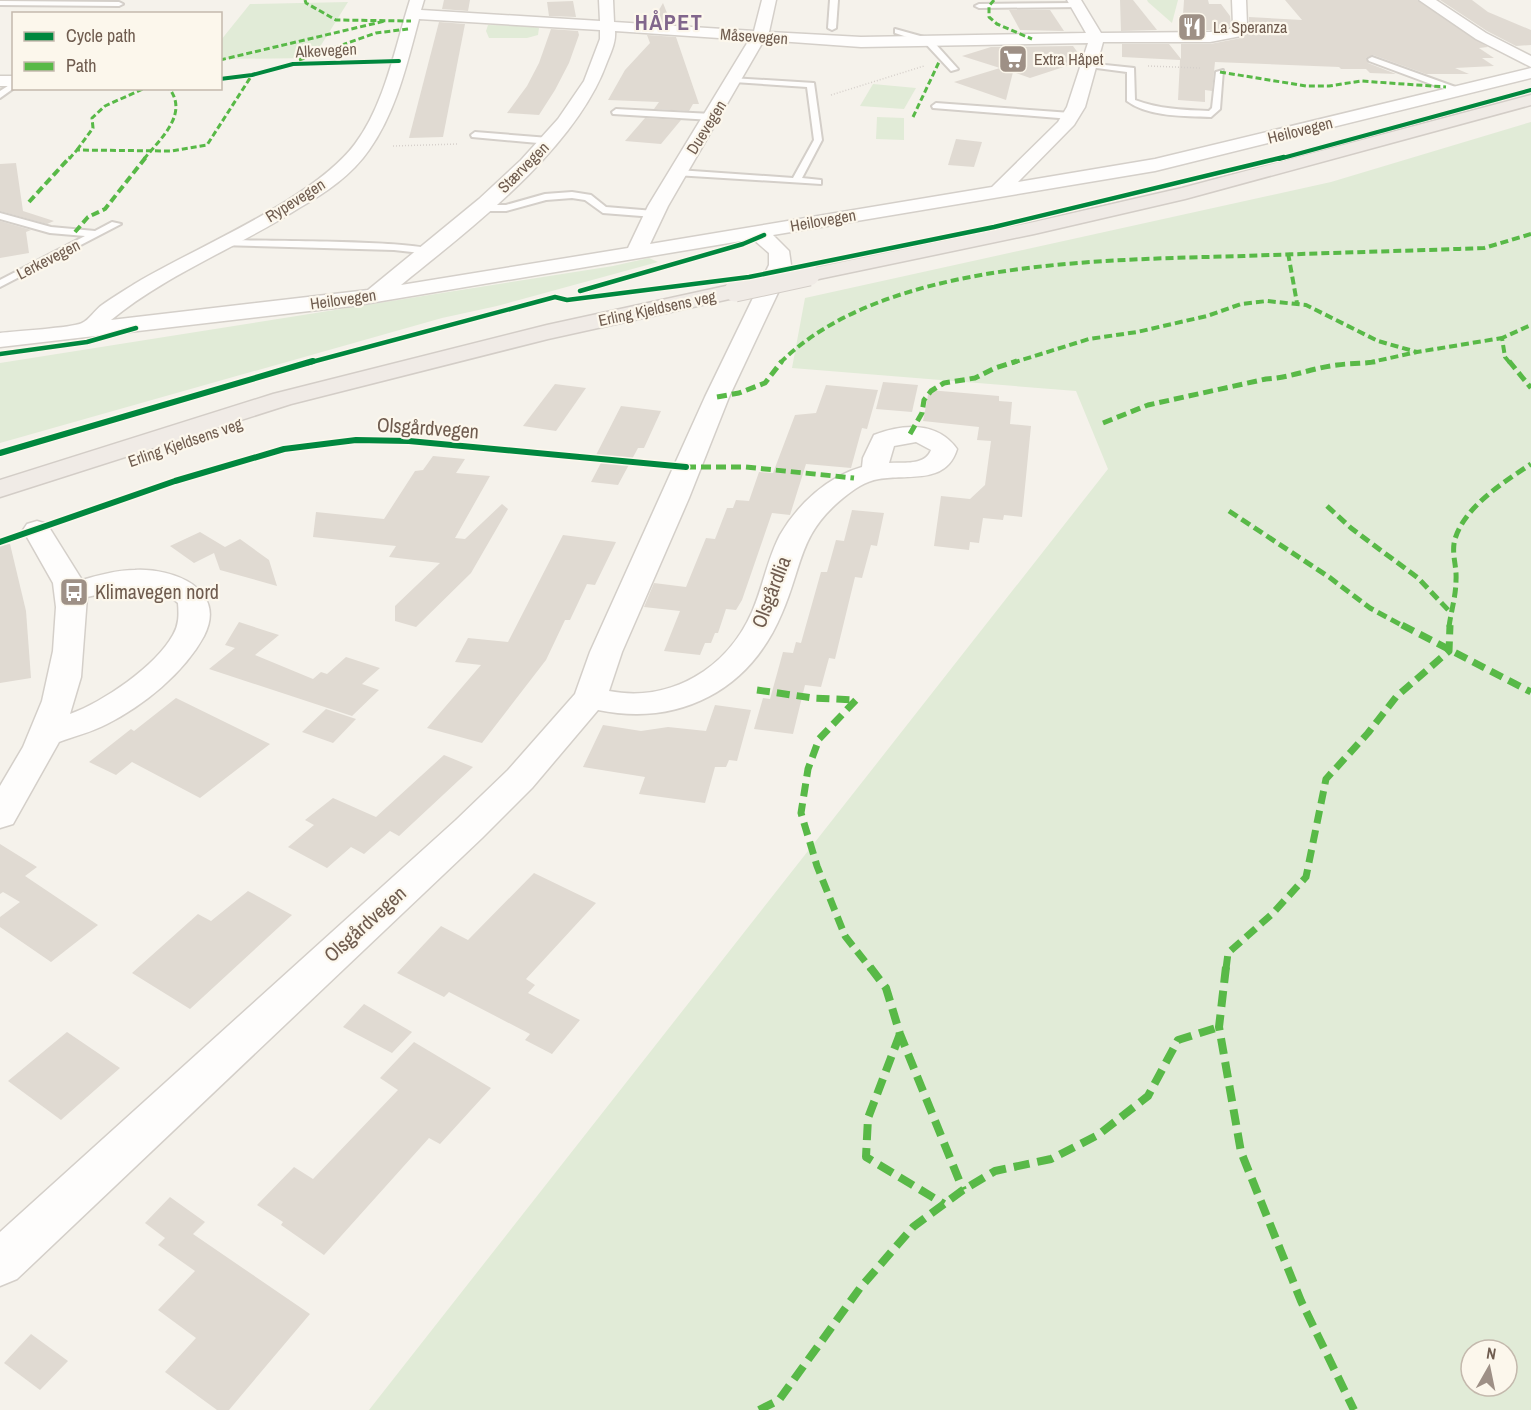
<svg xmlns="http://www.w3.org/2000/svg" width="1531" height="1410" font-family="'Archivo Narrow',sans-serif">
<rect width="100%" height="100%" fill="#f5f2eb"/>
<!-- green -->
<g fill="#e1ebd7" fill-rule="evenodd">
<path d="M1147,0H1178L1172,23L1148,2Z"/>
<path d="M348,2L313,58L221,59V40L250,4Z"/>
<path d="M488,25L534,26L539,28L538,35L527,38H489L486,31Z"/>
<path d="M873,84L916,88L904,109L860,106Z"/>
<path d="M877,117L904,118V140L876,139Z"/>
<path d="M1531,122V1410H369L1108,469L1076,391L792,368L805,298L1331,182ZM1471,1350H1507V1386H1471Z"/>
<path d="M649,258L658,262L497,306L442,318L0,443V363L613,266Z"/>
</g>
<!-- building -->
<g fill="#e0dad2">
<path d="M444,0H470L468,11L442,9Z"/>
<path d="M1120,0H1133L1157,30L1121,31Z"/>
<path d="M1184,0H1208L1209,4H1221L1230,16L1231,24L1229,27L1210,30H1182Z"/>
<path d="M1285,0H1417L1488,47L1479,48L1494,58H1482L1494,66L1455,68L1469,74H1426L1373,55L1366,58L1368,63L1396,74L1370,73L1366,69H1341L1339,67L1215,62L1212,91L1205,90V102L1178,100L1180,60L1122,57V44H1169L1181,59V44H1210L1241,38L1249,26V17L1302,20Z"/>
<path d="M1440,0H1472L1488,12L1531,30V45L1516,46L1487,31Z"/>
<path d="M573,1L576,17L549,16L547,2Z"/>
<path d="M663,3L671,23L652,22Z"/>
<path d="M1009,10H1050L1064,31L1020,30Z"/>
<path d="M439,22L465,24L443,137L409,138Z"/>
<path d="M551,29L578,31L579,35L569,63L555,90L539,115L507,113L527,86L539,63Z"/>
<path d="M647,35L676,37L699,104H693L689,111L654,109L659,102L608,100L625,70L650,43Z"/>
<path d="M1073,46L1081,57L1079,62L1030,78L1013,72L1006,100L954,82L1000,68L962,56L991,47Z"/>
<path d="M645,118L681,120L661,144L625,141Z"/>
<path d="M956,139L982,142L974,167L948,165Z"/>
<path d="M16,163L23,211L54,221L47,224L0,211V164Z"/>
<path d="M0,221L31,230L26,232L29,253L0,258Z"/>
<path d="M883,382L918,385L912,412L876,409Z"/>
<path d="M555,384L586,388L556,431L523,426Z"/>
<path d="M826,385L878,390L867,429L862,428L851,468L806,464L790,515L772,513L742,600L736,610L726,609L718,633H715L711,643H705L700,655L664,651L680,611L644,607L654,583L686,587L706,538L715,539L727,508H733L736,500L749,501L759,472L773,473L795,415L816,413Z"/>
<path d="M929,390L999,396V401L1012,402L1010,424L1031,426L1022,517L1004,515L1003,520L983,518L979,543L970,542L969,550L934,546L941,496L970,499L985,485L991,441L977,440L979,427L923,421Z"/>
<path d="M621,406L661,411L644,448H638L618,485L591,482L602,461L595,457Z"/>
<path d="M433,456L465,459L456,473L490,476L455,538L465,539L502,504L508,509L471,573L416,627L395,621V606L440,563L389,557L396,546L313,537L316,512L384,519L415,471L423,470Z"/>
<path d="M852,510L884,513L877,546L871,545L862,578L855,577L835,659L829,658L821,687L805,685L793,734L754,729L763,698L770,699L783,652L793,653L796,642L801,643L821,572H827L836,540L844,541Z"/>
<path d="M200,532L225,547L240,539L269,560L277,586L220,570L214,553L194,563L170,546Z"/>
<path d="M563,535L616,542L595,585L587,584L570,620H565L546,660L482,743L427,728L481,665L455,662L468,638L508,642Z"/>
<path d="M10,544L26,611L31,678L0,683V545Z"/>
<path d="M239,622L279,635L255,655L313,679L321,672L327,674L346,657L380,668L362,684L379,690L352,716L209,669L235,648L225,645Z"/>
<path d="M176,698L270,744L200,798L132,762L116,775L89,762L131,729L134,731Z"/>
<path d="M715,705L751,710L737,761L729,760L726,767H715L705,803L639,794L645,777L583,767L603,725L641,731L668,727L706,731Z"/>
<path d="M326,709L356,719L333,743L302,732Z"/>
<path d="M444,755L473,767L399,836L390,831L364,854L351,847L327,868L288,847L314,825L305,820L333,798L376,817Z"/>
<path d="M0,844L37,867L25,876L98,925L51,962L0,927V917L20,902L3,892L0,894Z"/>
<path d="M534,873L596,903L526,979L535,985L528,993L580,1020L552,1054L525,1040L530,1034L449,992L444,997L397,973L441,926L468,940Z"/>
<path d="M248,891L292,915L190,1009L132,973L198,914L211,921Z"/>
<path d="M364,1004L412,1032L392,1053L343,1027Z"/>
<path d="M67,1032L120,1068L61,1120L8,1081Z"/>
<path d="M414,1042L491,1088L440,1144L429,1138L324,1255L281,1225L283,1222L257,1205L294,1167L313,1179L398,1090L380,1078Z"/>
<path d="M170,1197L205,1222L193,1234L310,1314L229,1410H217L165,1372L196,1338L158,1310L195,1271L158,1245L165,1238L145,1223Z"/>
<path d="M31,1334L68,1361L40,1390L4,1363Z"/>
</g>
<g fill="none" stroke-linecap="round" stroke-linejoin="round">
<!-- service casing -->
<g stroke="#d4cfc9" stroke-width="4">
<g id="service">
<path d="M830,0H838L836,28L832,30L828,28Z"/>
<path d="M0,1L119,2L123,4L119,6L0,5Z"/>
<path d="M1077,3L1080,7L979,8L975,6L979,4Z"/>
<path d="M895,29L931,39L958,69L951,71L925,43L895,33Z"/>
<path d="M1372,57L1461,89L1462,91L1455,93L1369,61L1368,59Z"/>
<path d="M1086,63L1134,68L1135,100C1159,109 1184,110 1209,111L1212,108L1216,72L1223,70L1220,109L1211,117C1185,116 1148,117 1127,101V72L1089,67H1086Z"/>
<path d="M731,78L814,83L822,140L802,178L821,180V184L675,175V171L678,170L793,178L814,140L807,87L734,82H731Z"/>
<path d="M14,82V88L0,98V91Z"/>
<path d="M936,103L1071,113L1075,116L1071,119L933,108L932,106Z"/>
<path d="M616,109L712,114L716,117L712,120L613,114L612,112Z"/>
<path d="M475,132L549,138L554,141L549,144L472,137L471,135Z"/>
<path d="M572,192L591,195L606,207L654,211L659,214L654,217L603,213L585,200L572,198L546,200L506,211H480L475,208L480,205H506L545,194Z"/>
<path d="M0,213L51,227L95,231L112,222L121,224L0,287V280L85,236L50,233L0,219Z"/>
<path d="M223,240C254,241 421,240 435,251L430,254L394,250L219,245V241Z"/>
</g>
</g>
<!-- minor casing -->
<g stroke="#d4cfc9" stroke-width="3">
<g id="minor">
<path d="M410,0H424L421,10L600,21L599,0H613L614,22L754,31L762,0H776L769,32L861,37L1086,33L1067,0H1081L1101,33L1210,32L1230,29L1233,25L1232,0H1246L1247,25L1241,36L1210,42H1103L1085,107L1074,125L1018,182L1155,159L1531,68V78L1155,171L773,235L789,251L791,265L729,397L689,498L622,652L609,691C670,703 727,669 752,612C763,587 767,560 780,535C798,504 827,477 862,467L863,458L874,435C903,424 937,421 957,449C946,485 908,474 879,479C865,481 853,490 843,498C798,535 803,565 782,613C750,690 680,727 598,710L532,788L482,838L17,1279L0,1286V1232L456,820L508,770L575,694L590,652L705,397L769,265V253L753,239L352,306L0,347V333C15,331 72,328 82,323C89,320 95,310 102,305C113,297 125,290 136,283C198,246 313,200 355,144C385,104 395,47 410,0ZM419,19L600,30V39L584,81L558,119L521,160L479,199L368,290L111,320C167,274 238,247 299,208C325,193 352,175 369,150C396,112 407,64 419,19ZM615,31L749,40L648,206L628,248L401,285C471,228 576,149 607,62C611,52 616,42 615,31ZM764,40L861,47L1088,43L1067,107L1058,122L992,187L650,244L668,206ZM916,442L931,450C925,466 903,462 889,463L894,446Z"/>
<path d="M1419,0H1436L1486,33L1531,56V67L1476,39Z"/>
<rect x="0" y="76" width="14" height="10"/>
<path d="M37,521L47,524L82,580C99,575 117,570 135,570C173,568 228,589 204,636C184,673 143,706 107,724C92,732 75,736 59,742L13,824L0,828V786L23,747L42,701L53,651L56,607L53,583L23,530L27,524ZM150,588L167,594L178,603C179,615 179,625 173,635C156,666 103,702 70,714L81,677L87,597L123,589Z"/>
</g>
</g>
<!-- trunk casing -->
<g stroke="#d3cdc7" stroke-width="3">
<g id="trunk">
<path d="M1531,95V105L1185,199L1034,234L809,281L801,280L798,275L801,270L809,269L1034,222L1182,188Z"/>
<path d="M735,284L743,286L746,291L743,296L548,339L291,404L0,497V480L273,394L547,325Z"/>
</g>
</g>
<!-- path -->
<g stroke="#d6d0cb" stroke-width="1.5" stroke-dasharray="1 2" stroke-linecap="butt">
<path d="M1148,66L1200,68"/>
<path d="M831,95L924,66"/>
<path d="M393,146L457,144"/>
</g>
<!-- service -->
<use href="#service" fill="#fefdfc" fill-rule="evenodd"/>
<!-- minor -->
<use href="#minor" fill="#fefdfc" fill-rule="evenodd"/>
<!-- trunk -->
<use href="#trunk" fill="#f0ebe6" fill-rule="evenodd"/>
<!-- trunk-bridge casing -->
<g stroke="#d3cdc7" stroke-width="23" stroke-linecap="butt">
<path id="trunk-bridge" d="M735,291L809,275"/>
</g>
<!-- trunk-bridge -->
<use href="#trunk-bridge" stroke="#f0ebe6" stroke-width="21"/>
<!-- quiet-far4 -->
<g stroke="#58b947" stroke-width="3" stroke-dasharray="6 3" stroke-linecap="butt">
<path d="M305,0L306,3L336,20L411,21"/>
<path d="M994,0L989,6V17L997,24L1032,39"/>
<path d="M220,60L385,21"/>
<path d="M299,60L376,33L408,29"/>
<path d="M1220,72L1306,86H1329L1361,81L1446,87"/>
<path d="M913,117L939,62"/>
<path d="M77,150L93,128L92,118L105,106L145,88"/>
<path d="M69,159L77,150L172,151L207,145L252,75"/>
<path d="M144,159C161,138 189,114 169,88"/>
</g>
<!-- quiet-far3 -->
<g stroke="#58b947" stroke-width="4" stroke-dasharray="8 4" stroke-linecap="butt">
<path d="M29,202L70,157"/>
<path d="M75,232L88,217L105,209L146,157"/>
<path d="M1288,253L1297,303"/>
<path d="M780,363C884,259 1105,260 1244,256C1324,253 1404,251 1484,248L1531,234"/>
<path d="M1012,363L1089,339L1137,332L1207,316L1241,304L1267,301L1306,305L1378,341L1417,352L1502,338"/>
<path d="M1367,363L1417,352"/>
<path d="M1510,363L1505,357L1502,338L1531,325"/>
</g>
<!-- quiet-far2 -->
<g stroke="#58b947" stroke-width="5" stroke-dasharray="10 5" stroke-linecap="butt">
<path d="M1509,361L1531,388"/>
<path d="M717,397L739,393L765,383L782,361"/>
<path d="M1103,423L1148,405L1266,379C1290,378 1312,368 1337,365C1351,363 1366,364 1380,361"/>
<path d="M910,434L922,413L924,400L931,391L944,383L975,378L995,368L1017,361"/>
<path d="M686,467H745L854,478"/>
<path d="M1327,506L1351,528L1418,578L1451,613"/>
<path d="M1229,511L1329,577L1370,608L1405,627"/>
<path d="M1449,627C1451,611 1456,596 1456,580C1457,566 1451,553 1455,539C1465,506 1504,482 1531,464"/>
</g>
<!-- quiet-far1 -->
<g stroke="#58b947" stroke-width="7" stroke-dasharray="13 7" stroke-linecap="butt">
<path d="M1402,625L1531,692"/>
<path d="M757,690L813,698L856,700L819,739L808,769L801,813L817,866L845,936L871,969"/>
<path d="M1226,969L1228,953L1272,914L1306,877L1326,779L1368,733L1396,697L1449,651L1450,625"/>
</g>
<!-- quiet -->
<g stroke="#58b947" stroke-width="8" stroke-dasharray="16 8" stroke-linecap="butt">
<path d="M870,967L886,988L900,1034L963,1190"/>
<path d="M1226,967L1219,1027L1241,1152L1301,1301L1354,1410"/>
<path d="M900,1034L868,1118L866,1157L944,1204"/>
<path d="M759,1410L779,1400L860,1288L913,1227L963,1190L995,1171L1051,1159L1098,1135L1148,1096L1178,1040L1219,1027"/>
</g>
<!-- cycleway-far2 casing -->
<g stroke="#fcf7ec" stroke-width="5">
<g id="cycleway-far2">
<path d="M220,79L252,75L293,64L399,61"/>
<path d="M1279,159L1531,90"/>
</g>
</g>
<!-- cycleway-far1 casing -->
<g stroke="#fcf7ec" stroke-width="7">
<g id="cycleway-far1">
<path d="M580,291L743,244L764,235"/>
<path d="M0,354L87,342L136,328"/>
<path d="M308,363L555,297L567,300L749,277L994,227L1284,157"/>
</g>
</g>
<!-- cycleway casing -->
<g stroke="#fcf7ec" stroke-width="9">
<g id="cycleway">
<path d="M0,453L313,361"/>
<path d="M0,542L175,481L284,449L356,440L409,441L686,467"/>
</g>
</g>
<!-- cycleway-far2 -->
<use href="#cycleway-far2" stroke="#00873e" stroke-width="4"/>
<!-- cycleway-far1 -->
<use href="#cycleway-far1" stroke="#00873e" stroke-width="4.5"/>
<!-- cycleway -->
<use href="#cycleway" stroke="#00873e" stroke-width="6"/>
</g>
<!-- icons -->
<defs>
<g id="restaurant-square" transform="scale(1.5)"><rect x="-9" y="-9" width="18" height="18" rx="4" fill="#9e9086" stroke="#fcf7ec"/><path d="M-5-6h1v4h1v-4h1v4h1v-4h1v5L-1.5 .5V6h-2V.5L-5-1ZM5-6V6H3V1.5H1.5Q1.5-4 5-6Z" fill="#fff"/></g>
<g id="supermarket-square" transform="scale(1.5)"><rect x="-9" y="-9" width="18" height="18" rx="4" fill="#9e9086" stroke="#fcf7ec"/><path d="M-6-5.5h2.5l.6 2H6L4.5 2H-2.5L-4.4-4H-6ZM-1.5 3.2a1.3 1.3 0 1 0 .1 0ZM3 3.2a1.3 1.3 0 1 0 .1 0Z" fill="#fff"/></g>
<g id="bus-square" transform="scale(1.5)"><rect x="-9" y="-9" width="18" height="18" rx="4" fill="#9e9086" stroke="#fcf7ec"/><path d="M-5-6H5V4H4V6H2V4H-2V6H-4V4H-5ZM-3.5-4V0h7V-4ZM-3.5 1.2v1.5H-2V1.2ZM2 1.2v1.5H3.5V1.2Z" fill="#fff"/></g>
</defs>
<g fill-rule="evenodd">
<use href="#restaurant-square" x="1192" y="27"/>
<use href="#supermarket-square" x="1013" y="59"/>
<use href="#bus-square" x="74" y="592"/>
</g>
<g text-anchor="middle" stroke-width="4.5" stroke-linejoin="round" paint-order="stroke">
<!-- far-poi labels -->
<g font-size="16" fill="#6f5c4f" stroke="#fcf7ec" text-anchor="start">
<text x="1213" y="33">La Speranza</text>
<text x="1034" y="65">Extra Håpet</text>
</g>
<!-- far-street labels -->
<g font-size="16" fill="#6f5c4f" stroke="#fcf7ec">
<text transform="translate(754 36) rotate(4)" y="6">Måsevegen</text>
<text transform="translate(326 50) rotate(-3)" y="6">Alkevegen</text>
<text transform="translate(706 127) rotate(-58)" y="6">Duevegen</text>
<text transform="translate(1300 130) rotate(-14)" y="6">Heilovegen</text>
<text transform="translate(523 167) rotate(-45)" y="6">Stærvegen</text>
<text transform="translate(295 200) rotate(-32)" y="6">Rypevegen</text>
<text transform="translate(823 220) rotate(-10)" y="6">Heilovegen</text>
<text transform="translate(48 259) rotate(-27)" y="6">Lerkevegen</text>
<text transform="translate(343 299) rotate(-8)" y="6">Heilovegen</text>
<text transform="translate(657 308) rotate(-12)" y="6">Erling Kjeldsens veg</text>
<text transform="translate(185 442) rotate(-19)" y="6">Erling Kjeldsens veg</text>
</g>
<!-- street labels -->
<g font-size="20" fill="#6f5c4f" stroke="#fcf7ec">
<text transform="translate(428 428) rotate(4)" y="7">Olsgårdvegen</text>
<text transform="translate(771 592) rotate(-69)" y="7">Olsgårdlia</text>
<text transform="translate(365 924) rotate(-42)" y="7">Olsgårdvegen</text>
</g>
<!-- poi labels -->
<g font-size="20" fill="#6f5c4f" stroke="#fcf7ec" text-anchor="start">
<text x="95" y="599">Klimavegen nord</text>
</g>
<!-- far-district labels -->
<g font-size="22" font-weight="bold" letter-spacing="1.5" fill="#81668c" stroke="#fcf7ec">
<text x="669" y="30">HÅPET</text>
</g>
</g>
<!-- legend -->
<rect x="12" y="12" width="210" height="78" fill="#fcf7ec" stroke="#c4b9ad" stroke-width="1.5"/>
<rect x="24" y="32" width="30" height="9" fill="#00873e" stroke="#c4b9ad" stroke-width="1.5"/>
<text x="66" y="42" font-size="18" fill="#6f5c4f">Cycle path</text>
<rect x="24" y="62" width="30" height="9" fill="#58b947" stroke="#c4b9ad" stroke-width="1.5"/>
<text x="66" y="72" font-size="18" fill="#6f5c4f">Path</text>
<!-- north arrow -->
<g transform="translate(1489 1368) rotate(9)"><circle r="28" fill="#fcf7ec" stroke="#c4b9ad" stroke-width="1.5"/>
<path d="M0-4.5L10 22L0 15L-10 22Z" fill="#9e9086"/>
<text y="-9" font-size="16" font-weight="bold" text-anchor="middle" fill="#6f5c4f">N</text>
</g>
</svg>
